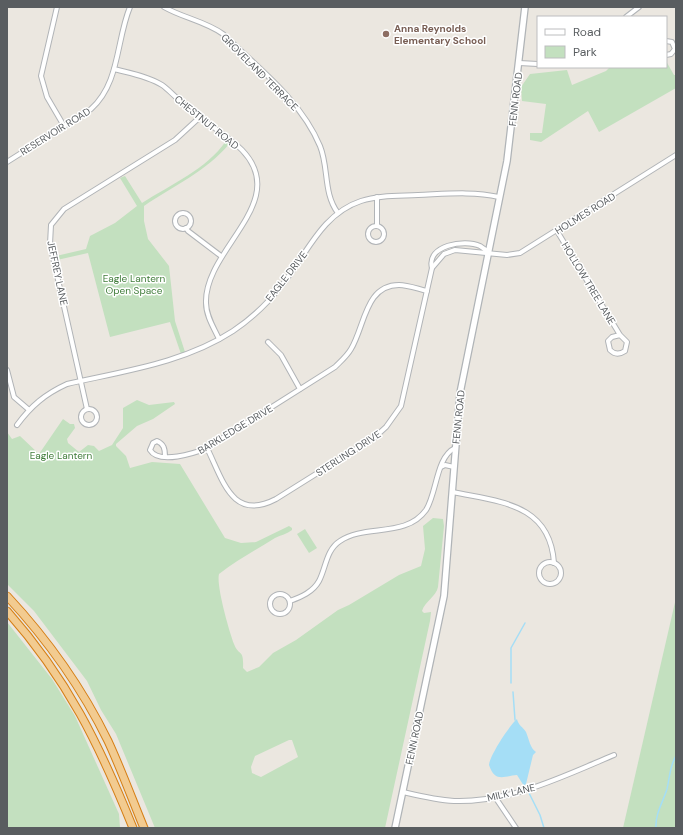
<svg xmlns="http://www.w3.org/2000/svg" width="683" height="835" font-family="'DM Sans',sans-serif">
<rect width="100%" height="100%" fill="#ebe7e0"/>
<!-- green -->
<g fill="#c3e0bf" fill-rule="evenodd">
<path d="M666,61L674,75H676V88L599,132L588,111L541,142L530,140V133H542L546,104L522,101L521,87L530,74L567,70L572,85L606,71L610,67L641,68L666,67Z"/>
<path d="M226,141L229,144C207,171 173,186 144,206V221L148,239L169,266L175,321L185,352L181,354L170,322L110,337L88,253L57,260L56,256L86,249L90,236L115,223L137,206L120,178L125,176L142,203C170,185 207,169 226,141Z"/>
<path d="M137,400L149,405L174,402L175,404L153,419L137,426L116,444V446L126,456L130,468L152,462L180,464L225,538L241,543L256,542L289,526L292,528V530C287,534 281,535 275,538C256,550 237,560 219,574C216,585 229,631 234,644C239,657 244,648 243,668L247,672L259,667L273,653L296,640L338,610L349,605L399,575L421,566L425,549L423,526L433,518L443,519L444,526L438,587C436,597 425,601 422,611L424,613L431,612L430,621L385,828H155L116,734L101,710L87,681L34,611L7,584V432L12,439L20,436L39,454L63,419L70,424H74L75,428L67,439L68,443L79,452L88,445L94,446L99,451L112,445L123,428V408ZM289,740H292L298,757L261,777L252,773L251,767L255,756Z"/>
<path d="M305,529L317,548L309,553L297,534Z"/>
<path d="M676,598V828H623Z"/>
<path d="M7,622L52,679L75,716L119,814L120,828H7Z"/>
</g>
<!-- water -->
<path fill="#a5def6" d="M517,719C518,725 523,727 526,732C529,739 530,748 536,752L533,755L526,784L524,786L517,775C504,776 495,783 489,765C490,755 509,726 517,719Z"/>
<g fill="none" stroke-linecap="round" stroke-linejoin="round">
<!-- stream -->
<g stroke="#a5def6" stroke-width="1.5">
<path d="M511,683V648L525,623"/>
<path d="M513,692L515,720"/>
<path d="M529,793L540,815L544,828"/>
<path d="M656,828C655,814 663,802 667,789C670,777 669,767 676,756"/>
</g>
<!-- street casing -->
<g stroke="#b1b4b7" stroke-width="6">
<g id="street">
<path d="M57,7L41,76L47,97L64,126"/>
<path d="M164,7C183,18 205,21 223,34C257,67 301,100 320,146C329,168 323,193 338,213"/>
<path d="M626,17L639,7"/>
<path d="M666,41L672,42L675,49L671,54L666,55"/>
<path d="M519,63L538,64"/>
<path d="M114,69C129,73 148,76 162,85C168,89 173,95 178,99C188,108 198,116 209,124C220,132 232,140 242,150C292,202 204,249 206,303C206,316 214,328 219,339"/>
<path d="M7,162L91,109C120,83 116,41 130,7"/>
<circle cx="183" cy="221" r="8"/>
<path d="M377,226V197"/>
<circle cx="376" cy="234" r="8"/>
<path d="M186,228L188,231L221,256"/>
<path d="M557,231L620,335L627,342L625,351C619,355 614,354 610,350L608,341L612,337L620,335"/>
<path d="M432,268L444,254L455,250L507,255L520,253L676,155"/>
<path d="M268,342L281,355L300,389"/>
<path d="M7,370L14,397L28,409"/>
<path d="M87,409L50,244L51,225L64,209L175,140L200,117"/>
<circle cx="89" cy="417" r="8"/>
<path d="M17,425C31,406 45,394 67,384C124,371 184,363 233,331C251,319 268,303 282,285C306,256 321,214 361,201C379,195 399,196 418,195C445,194 472,191 499,197"/>
<path d="M207,448C223,480 232,522 276,499L375,437L386,427L401,406L432,268C426,245 465,239 480,246C483,248 486,250 488,252"/>
<path d="M165,456C165,449 164,444 157,441L153,443L150,450C159,465 195,453 207,448L335,367C341,361 347,356 351,349C365,326 365,285 399,285C408,285 418,289 427,291"/>
<path d="M441,467L445,465L454,467"/>
<path d="M453,492C499,502 550,503 554,563"/>
<circle cx="550" cy="573" r="11"/>
<circle cx="280" cy="604" r="10"/>
<path d="M290,601C301,597 313,592 319,581C326,568 326,550 340,541C365,524 406,538 426,510C437,493 436,457 455,448"/>
<path d="M403,792C420,796 436,800 454,801C510,803 564,776 614,755"/>
<path d="M495,797L516,828"/>
</g>
</g>
<!-- secondary casing -->
<g stroke="#b0b4b7" stroke-width="8">
<path id="secondary" d="M395,828L444,596L460,393L507,161L525,7"/>
</g>
<!-- highway casing -->
<g stroke="#d67f15" stroke-width="9">
<g id="highway">
<path d="M7,596C47,639 82,688 108,741C121,769 132,799 144,828"/>
<path d="M7,611C68,680 99,744 133,828"/>
</g>
</g>
<!-- street -->
<use href="#street" stroke="#fff" stroke-width="4"/>
<!-- secondary -->
<use href="#secondary" stroke="#fff" stroke-width="5.5"/>
<!-- highway -->
<use href="#highway" stroke="#f2cb90" stroke-width="7"/>
</g>
<!-- markers -->
<circle fill="#8d6e63" stroke="#fff" stroke-width="1.5" cx="386" cy="34" r="4"/>
<g text-anchor="middle" stroke-width="3" stroke-linejoin="round" paint-order="stroke">
<!-- education labels -->
<g font-size="10" font-weight="bold" fill="#785e54" stroke="#fff" text-anchor="start">
<text x="394" y="32">Anna Reynolds<tspan x="394" dy="12">Elementary School</tspan></text>
</g>
<!-- street labels -->
<g font-size="10" fill="#595d60" stroke="#fff">
<text transform="translate(260 72) rotate(45)" y="4">GROVELAND TERRACE</text>
<text transform="translate(515 99) rotate(-83)" y="4">FENN ROAD</text>
<text transform="translate(207 122) rotate(39)" y="4">CHESTNUT ROAD</text>
<text transform="translate(55 131) rotate(-32)" y="4">RESERVOIR ROAD</text>
<text transform="translate(585 213) rotate(-32)" y="4">HOLMES ROAD</text>
<text transform="translate(58 273) rotate(78)" y="4">JEFFREY LANE</text>
<text transform="translate(286 276) rotate(-52)" y="4">EAGLE DRIVE</text>
<text transform="translate(589 283) rotate(59)" y="4">HOLLOW TREE LANE</text>
<text transform="translate(458 417) rotate(-84)" y="4">FENN ROAD</text>
<text transform="translate(235 429) rotate(-31)" y="4">BARKLEDGE DRIVE</text>
<text transform="translate(348 453) rotate(-33)" y="4">STERLING DRIVE</text>
<text transform="translate(414 738) rotate(-78)" y="4">FENN ROAD</text>
<text transform="translate(511 792) rotate(-13)" y="4">MILK LANE</text>
</g>
<!-- park labels -->
<g font-size="10" fill="#417d3b" stroke="#fff">
<text x="134" y="282">Eagle Lantern<tspan x="134" dy="12">Open Space</tspan></text>
<text x="61" y="459">Eagle Lantern</text>
</g>
</g>
<!-- border -->
<rect width="683" height="835" fill="none" stroke="#595d60" stroke-width="16"/>
<!-- legend -->
<rect x="537" y="16" width="130" height="52" fill="#ffffff" stroke="#bdbebf"/>
<rect x="545" y="29" width="20" height="6" fill="#ffffff" stroke="#bdbebf"/>
<text x="573" y="36" font-size="12" fill="#595d60">Road</text>
<rect x="545" y="46" width="20" height="12" fill="#c3e0bf" stroke="#bdbebf"/>
<text x="573" y="56" font-size="12" fill="#595d60">Park</text>
</svg>
